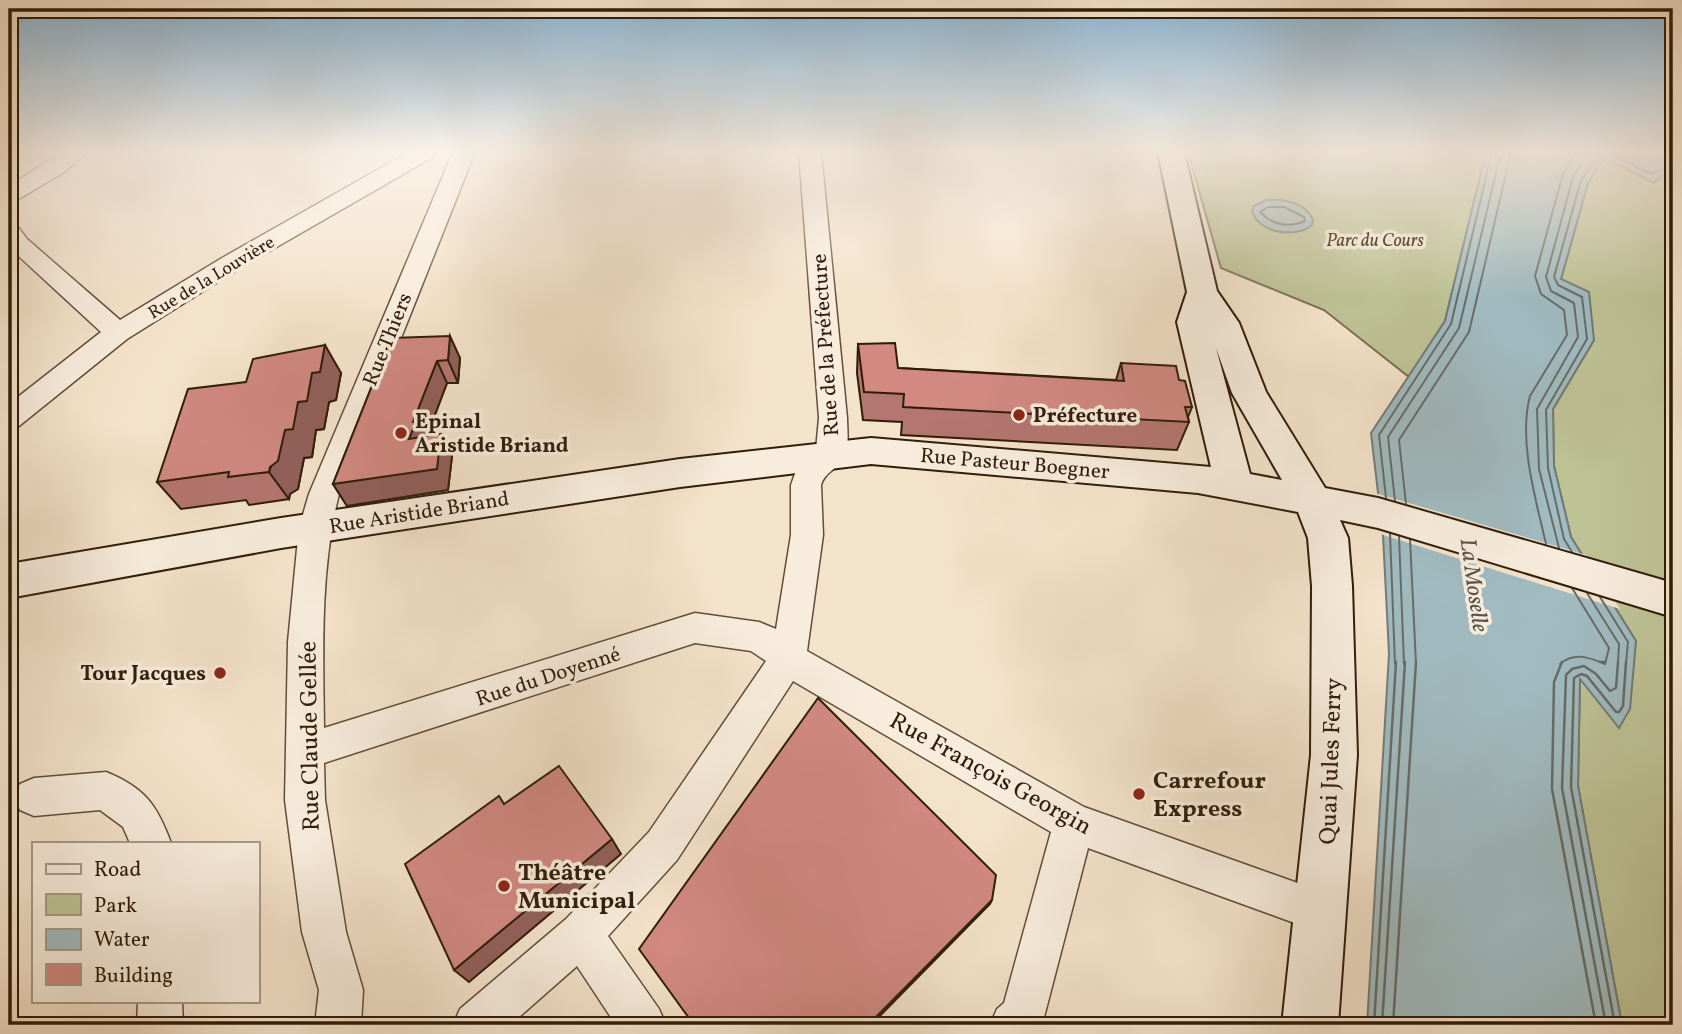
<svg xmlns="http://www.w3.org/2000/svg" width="1682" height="1034" font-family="Vollkorn,serif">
<rect width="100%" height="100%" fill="#f4e3cb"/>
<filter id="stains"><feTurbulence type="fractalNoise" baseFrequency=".00286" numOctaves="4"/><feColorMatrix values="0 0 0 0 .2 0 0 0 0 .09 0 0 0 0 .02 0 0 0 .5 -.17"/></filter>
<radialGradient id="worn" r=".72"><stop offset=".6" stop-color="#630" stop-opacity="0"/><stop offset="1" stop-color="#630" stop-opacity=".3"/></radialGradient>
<!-- green -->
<g fill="#bec396" stroke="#777050" stroke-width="2">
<path d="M1188,152H1486L1445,321L1409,377L1324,310L1221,268Z"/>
<path d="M1604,158L1654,183L1664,174L1673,179V1025H1622L1578,786L1580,678L1619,727L1636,641L1571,537L1554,466L1553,409L1594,340L1561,279L1588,183Z"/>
</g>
<!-- water -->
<g fill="#a0bbc1" stroke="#737c77" stroke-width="2">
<path d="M1486,152H1673V179L1664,174L1654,183L1605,158L1588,183L1561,279L1589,292L1594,340L1553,409L1554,466L1571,537L1636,641L1630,709L1619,728L1580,679L1578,786L1622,1025H1367L1389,654L1383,535L1371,433L1445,321Z"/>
<path d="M1266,200C1284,199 1305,202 1313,220L1312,225C1296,239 1258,233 1252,211L1254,206Z"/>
</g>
<!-- pier -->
<path fill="#f4e3cb" d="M1375,493L1586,555L1620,609L1383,535L1379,531Z"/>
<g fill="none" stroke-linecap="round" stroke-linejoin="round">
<!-- shore-far1 -->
<g stroke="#686c65" stroke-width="2">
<path d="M1608,152L1651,174L1664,168L1673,171"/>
<path d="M1268,207H1284L1304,217L1305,221C1289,228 1272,225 1260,212Z"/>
<path d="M1386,498L1379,435L1451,324L1492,152"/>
<path d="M1395,501L1388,437L1459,328L1501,152"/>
<path d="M1406,504L1399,440L1469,332L1511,152"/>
<path d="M1390,533L1395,664"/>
<path d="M1399,536L1404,664"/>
<path d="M1410,539L1416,664"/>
<path d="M1546,544C1536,500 1518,441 1530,396L1567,335L1564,310L1541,294L1535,276L1563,174L1577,152"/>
<path d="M1559,548L1539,469L1537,409L1578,337L1574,303L1551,291L1546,277L1573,177L1589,152"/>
<path d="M1572,552L1564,539L1548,468L1546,410L1587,339L1582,297L1558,285L1554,277L1581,180L1602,152"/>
<path d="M1572,588L1609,648L1605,664"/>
<path d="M1587,593L1619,644L1618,664"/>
<path d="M1600,597L1628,642L1626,664"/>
<path d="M1560,664C1574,652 1589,657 1605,664"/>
</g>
<!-- shore -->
<g stroke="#686c65" stroke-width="2.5">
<path d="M1562,662L1554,682L1552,789L1596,1025"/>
<path d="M1600,662H1605"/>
<path d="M1374,1025L1396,662"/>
<path d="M1382,1025L1405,662"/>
<path d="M1393,1025L1416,662"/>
<path d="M1606,1025L1562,788L1566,675L1572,669L1584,666L1596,674L1610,691L1616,688L1618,662"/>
<path d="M1615,1025L1571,787L1574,678L1581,674L1587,676L1616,712H1619L1623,706L1626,662"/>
</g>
<!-- street casing -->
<g stroke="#614e3a" stroke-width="3">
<g id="street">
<path d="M62,152H87L64,172L17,200L9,202V186Z"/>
<path d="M409,152H436L433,157L240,268L127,339L19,426L9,429V404L101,332L11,249L9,224L17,226L27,239L120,320L222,258Z"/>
<path d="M453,152H475L339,494C320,570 323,650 324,728L695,613L759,622L776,629L791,535V485L798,465L816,450L819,418L799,152H821L847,418C847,430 850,448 843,459C837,469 824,473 821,485L823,535L807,651L1084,807L1337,897L1343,912L1337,927L1322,933L1088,848L1042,1025H990L997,1009L1004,1003L1051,832L793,681L677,860L608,936L659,1009L666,1025H616L577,966L510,1025H453L460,1009L566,919L649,832L766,661L751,651L695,643L324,763L325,800L346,932L363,990L361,1025H315L319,990L302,932L285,800L288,642L299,528L309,494Z"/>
<path d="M106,772C145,788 157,805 171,843H130L123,827L100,810L34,816L20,810L14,797L20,784L34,778Z"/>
<path d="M138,1001H182L183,1025H137Z"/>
</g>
</g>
<!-- secondary casing -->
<g stroke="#301d09" stroke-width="4">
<path id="secondary" d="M1158,152H1184L1217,291L1239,323L1266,392L1325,488L1378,498L1673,583V617L1378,528L1340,520L1348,538L1352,586L1357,755L1338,1025H1282L1311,755L1312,586L1308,538L1298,512L1198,493L871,464L680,487L281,548L9,598V564L281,518L680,459L871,438L1211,467L1177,322L1187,292ZM1216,348L1232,393L1282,480L1250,474Z"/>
</g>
<!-- street -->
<use href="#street" fill="#f8eddd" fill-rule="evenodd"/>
<!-- secondary -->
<use href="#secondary" fill="#f8eddd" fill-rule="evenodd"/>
</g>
<!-- wall -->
<g fill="#b47670" stroke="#301d09" stroke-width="2">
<path d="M391,338L460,358L458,383H447L427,436L452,456L448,490L347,506L333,484Z"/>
<path d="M858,344L898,368L1116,380L1121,363L1179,380L1192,407L1188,417L1189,422L1177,450L901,435L902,422L863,420L857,373Z"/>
<path d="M341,373L336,400L329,402L324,429L316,430L312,457L304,458L298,489L290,494L289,499L249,505L246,500L181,509L157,482L246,382Z"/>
</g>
<!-- shaded-wall -->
<g fill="#92605b" stroke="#301d09" stroke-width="2">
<path d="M450,336L460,358L458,383L448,360Z"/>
<path d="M325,345L341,373L336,400L329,402L324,429L316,430L312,457L304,458L298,489L290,494L289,499L269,472L285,430Z"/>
<path d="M437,361L447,383L425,441L409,439L413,422Z"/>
<path d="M441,434L452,456L448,490L347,506L333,484Z"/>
<path d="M612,839L621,854L469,982L454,970Z"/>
<path d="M992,900L990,904L871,1025H868Z"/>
</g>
<!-- building -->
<g fill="#d18982" stroke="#301d09" stroke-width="2">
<path d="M450,336L448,360L437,361L413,422H416L409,439L441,434L437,469L333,484L391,338Z"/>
<path d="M895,343L898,368L1124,381L1121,363L1176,366L1179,380L1185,381L1192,407H1185L1189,422L903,407L904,394L864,392L858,344Z"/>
<path d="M325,345L320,372L312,373L307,401L298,402L293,429L285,430L278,461L270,467L269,472L228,477L229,472L157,482L188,389L246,382L253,359Z"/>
<path d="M818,698L996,875L992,900L868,1025H694L639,949Z"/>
<path d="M559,766L612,839L454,970L405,864L499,796L504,804Z"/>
</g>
<!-- sky -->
<linearGradient id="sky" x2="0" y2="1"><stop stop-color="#8bb7d8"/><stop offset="0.51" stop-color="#faf2e8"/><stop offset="1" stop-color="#faf2e8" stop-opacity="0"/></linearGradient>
<rect width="1682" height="297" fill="url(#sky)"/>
<!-- markers -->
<g fill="#8f2418" stroke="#f8eddd" stroke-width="2.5">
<circle cx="1019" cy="415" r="7"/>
<circle cx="401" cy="433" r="7"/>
<circle cx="220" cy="673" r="7"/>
<circle cx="1139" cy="794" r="7"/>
<circle cx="504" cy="886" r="7"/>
</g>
<g text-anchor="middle" stroke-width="7" stroke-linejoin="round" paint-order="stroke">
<!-- far-park labels -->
<g font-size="18" font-style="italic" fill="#5b4f33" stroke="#f8eddd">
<text x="1375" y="246">Parc du Cours</text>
</g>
<!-- far-street labels -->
<g font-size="18" fill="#301d09" stroke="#f8eddd">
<text transform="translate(211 277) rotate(-31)" y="6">Rue de la Louvière</text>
</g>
<!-- street labels -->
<g font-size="21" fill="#301d09" stroke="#f8eddd">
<text transform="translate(387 339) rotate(-68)" y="7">Rue Thiers</text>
<text transform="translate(825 345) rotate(-94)" y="7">Rue de la Préfecture</text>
<text transform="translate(1015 463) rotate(5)" y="7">Rue Pasteur Boegner</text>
<text transform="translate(419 512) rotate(-9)" y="7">Rue Aristide Briand</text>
<text transform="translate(548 676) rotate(-18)" y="7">Rue du Doyenné</text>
</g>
<!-- poi labels -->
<g font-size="21" font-weight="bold" fill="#301d09" stroke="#f8eddd" text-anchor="start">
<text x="1033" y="422">Préfecture</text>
<text x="415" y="428">Epinal<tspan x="415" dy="24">Aristide Briand</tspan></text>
<text x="206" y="680" text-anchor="end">Tour Jacques</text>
</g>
<!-- water labels -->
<g font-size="23" font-style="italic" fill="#575449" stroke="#f8eddd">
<text transform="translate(1475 585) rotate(82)" y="8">La Moselle</text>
</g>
<!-- near-street labels -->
<g font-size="24" fill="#301d09" stroke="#f8eddd">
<text transform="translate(309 736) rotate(-91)" y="8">Rue Claude Gellée</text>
<text transform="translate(1330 761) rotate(-88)" y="8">Quai Jules Ferry</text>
<text transform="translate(991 773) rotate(29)" y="8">Rue François Georgin</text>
</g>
<!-- near-poi labels -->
<g font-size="24" font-weight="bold" fill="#301d09" stroke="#f8eddd" text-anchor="start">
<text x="1153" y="788">Carrefour<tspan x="1153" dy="28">Express</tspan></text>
<text x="518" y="880">Théâtre<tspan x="518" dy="28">Municipal</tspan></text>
</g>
</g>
<!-- margin -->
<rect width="1682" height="1034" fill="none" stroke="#f4e3cb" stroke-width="35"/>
<rect x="10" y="10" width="1661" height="1013" fill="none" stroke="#301d09" stroke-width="3.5"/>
<rect x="18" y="18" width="1647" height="999" fill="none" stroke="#301d09" stroke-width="2"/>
<!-- legend -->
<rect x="32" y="842" width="228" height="161" fill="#f8eddd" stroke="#a89a88" stroke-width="2"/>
<rect x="46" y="864" width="35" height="10" fill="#f8eddd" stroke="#a89a88" stroke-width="2"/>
<text x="94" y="876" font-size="21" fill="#301d09">Road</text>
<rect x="46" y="894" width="35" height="21" fill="#bec396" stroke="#a89a88" stroke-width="2"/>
<text x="94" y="912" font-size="21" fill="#301d09">Park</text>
<rect x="46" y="929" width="35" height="21" fill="#a0bbc1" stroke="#a89a88" stroke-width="2"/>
<text x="94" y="946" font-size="21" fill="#301d09">Water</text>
<rect x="46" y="964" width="35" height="21" fill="#d18982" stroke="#a89a88" stroke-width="2"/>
<text x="94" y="982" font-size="21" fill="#301d09">Building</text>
<rect width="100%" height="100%" filter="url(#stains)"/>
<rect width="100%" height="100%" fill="url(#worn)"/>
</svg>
